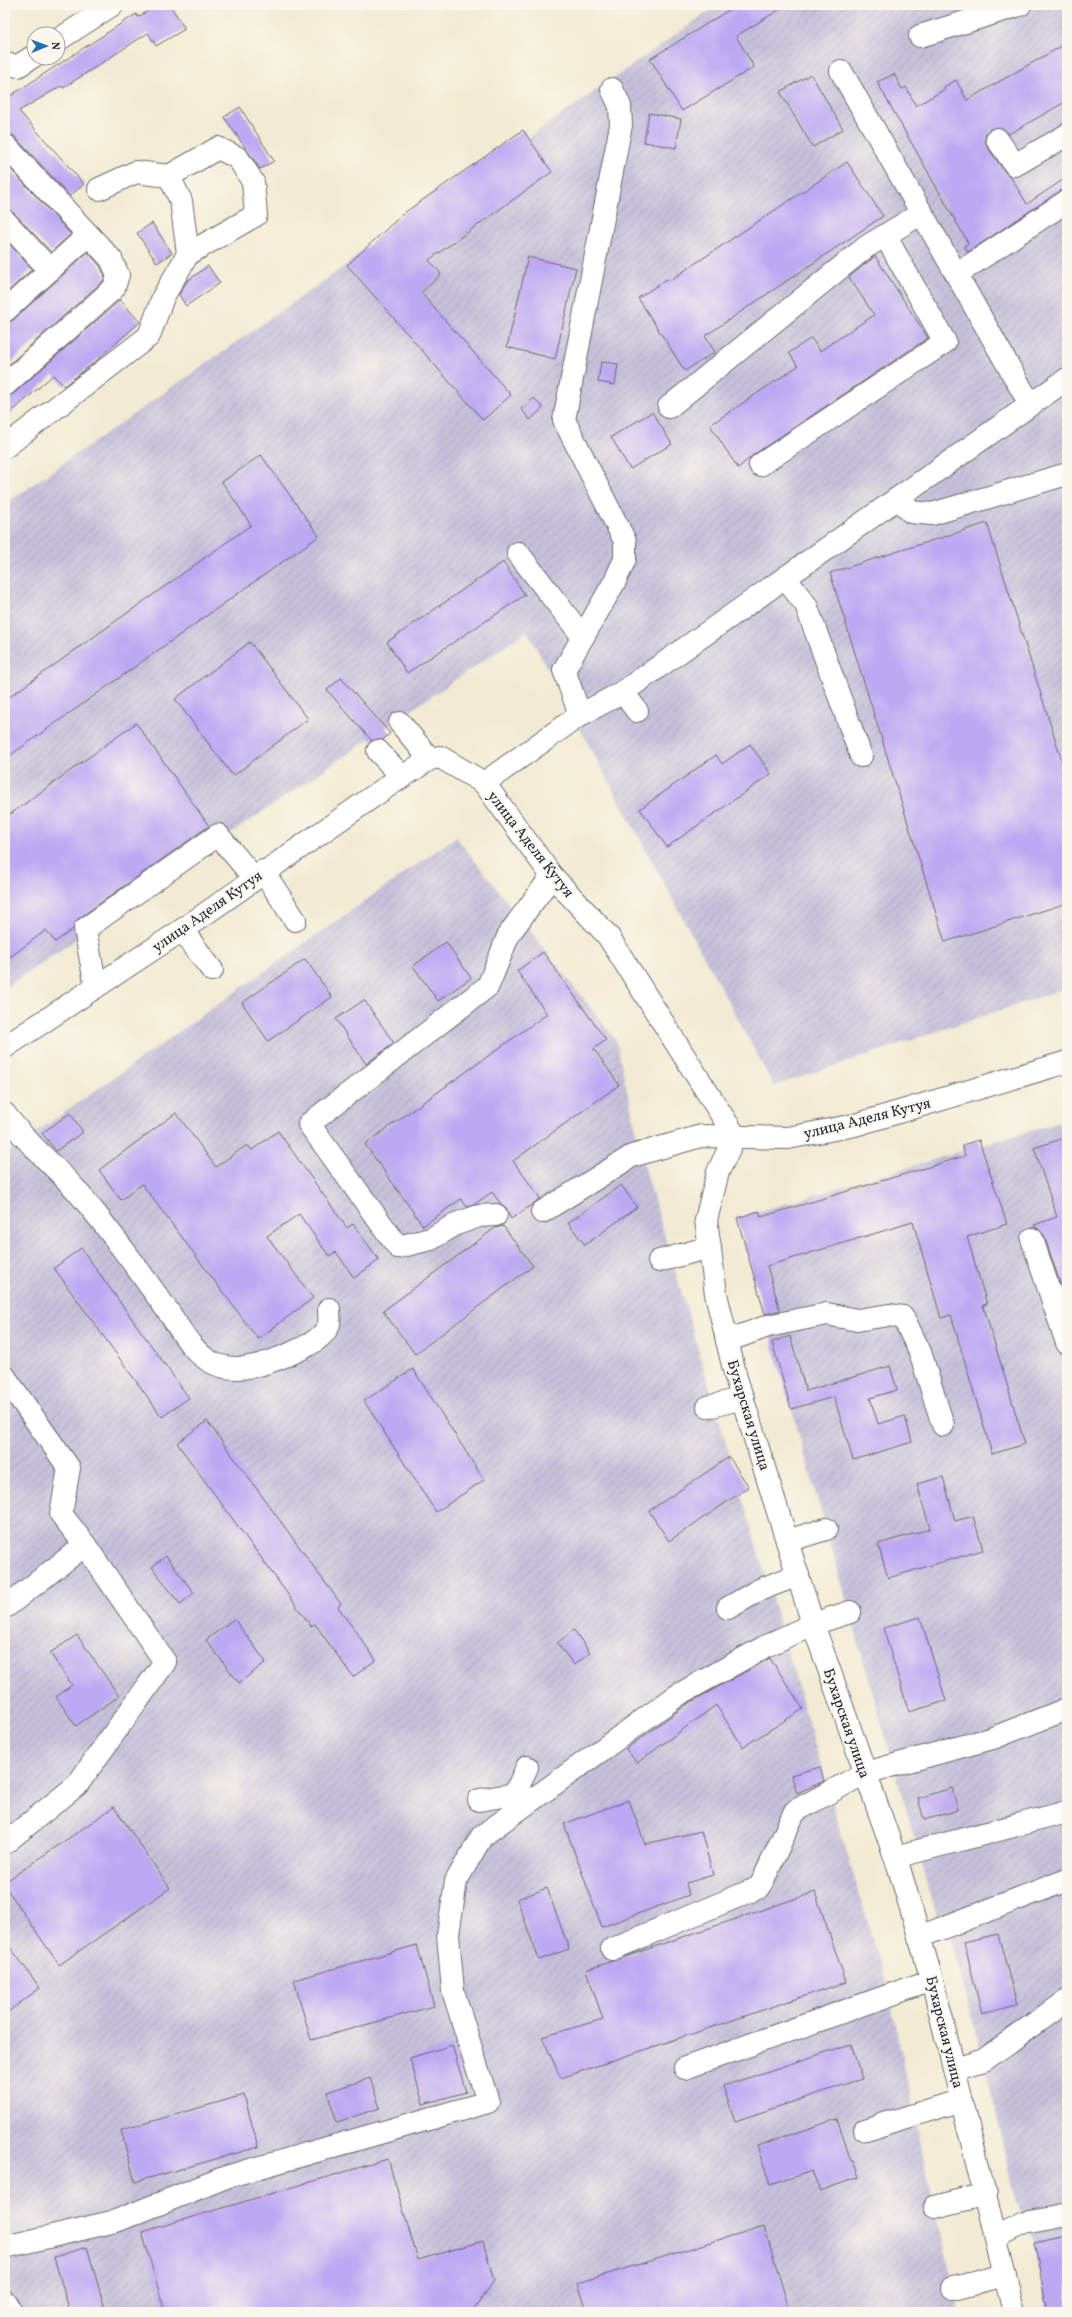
<svg xmlns="http://www.w3.org/2000/svg" width="1072" height="2317" font-family="Vollkorn,serif">
<defs>
<pattern id="industrial-furrows" width="10" height="10" patternUnits="userSpaceOnUse"><rect width="10" height="10" fill="#c6c0da"/><path d="M-1 1l2-2M0 10L10 0M9 11l2-2" fill="none" stroke="#aaa5bc"/></pattern>
</defs>
<rect width="100%" height="100%" fill="#fbf7ec"/>
<filter id="ink" filterUnits="userSpaceOnUse"><feTurbulence type="fractalNoise" baseFrequency=".025" numOctaves="2"/><feDisplacementMap in="SourceGraphic" scale="8" xChannelSelector="R" yChannelSelector="G"/><feConvolveMatrix kernelMatrix="1 2 1 2 8 2 1 2 1" color-interpolation-filters="sRGB"/></filter>
<filter id="wash" filterUnits="userSpaceOnUse"><feTurbulence type="fractalNoise" baseFrequency=".012" numOctaves="4" result="noise"/><feDisplacementMap in="SourceGraphic" scale="16" xChannelSelector="R" yChannelSelector="G"/><feGaussianBlur stdDeviation="0.9" result="paint"/><feColorMatrix in="noise" values="0 0 0 0 0 0 0 0 0 0 0 0 0 0 0 0 0 1.4 0 .05"/><feComposite in="paint" operator="in"/></filter>
<g filter="url(#wash)">
<rect width="100%" height="100%" fill="#f2ebd3"/>
<!-- industrial -->
<g fill="url(#industrial-furrows)">
<path d="M718,5H1067V988L774,1086L527,631L5,988V504Z"/>
<path d="M456,837L616,1040L643,1162L889,1995L927,2174L960,2312H5V1154Z"/>
<path d="M1067,1120V2312H1048L1034,2243L1017,2204L989,2081L949,1932L937,1917L737,1218Z"/>
</g>
<g id="blocks">
<!-- building -->
<g fill="#bda8f3">
<path d="M158,5H170L185,29L156,46L148,33L63,88L61,86L19,111L84,184L70,196L14,136L5,133V95L7,98L136,14L138,17Z"/>
<path d="M737,5H787L736,36L754,67L682,111L650,59Z"/>
<path d="M1067,43V101L1009,134L1002,128L990,129L986,133L985,140L987,146L1005,172L1010,176L1027,204L1067,177V189L1060,191L968,252L964,246L968,243L877,82L894,74L902,89L906,87L916,106L945,89L944,87L956,80L967,100Z"/>
<path d="M811,74L843,129L813,147L780,92Z"/>
<path d="M240,107L274,161L260,169L224,117Z"/>
<path d="M649,113L681,119L676,148L644,142Z"/>
<path d="M523,130L552,172L429,260L441,274L421,293L511,395L483,420L347,265L404,213Z"/>
<path d="M847,162L883,216L705,336L715,352L685,371L638,298L667,279L669,281Z"/>
<path d="M5,163L71,234L51,252L14,213L5,209Z"/>
<path d="M152,223L172,253L157,263L137,233Z"/>
<path d="M5,239L32,269L7,292L5,290Z"/>
<path d="M88,252L100,266L105,276L103,281L5,368V324L13,320Z"/>
<path d="M875,256L928,338L753,455L738,468L710,425L798,366L789,353L811,338L820,351L874,315L849,277Z"/>
<path d="M528,257L576,268L555,359L507,347Z"/>
<path d="M208,266L220,283L186,306L179,295L187,281Z"/>
<path d="M120,300L140,322L96,361L64,386L53,375L5,418V397L13,394Z"/>
<path d="M601,362L618,364L615,385L598,382Z"/>
<path d="M534,398L543,408L530,420L521,409Z"/>
<path d="M652,412L672,444L630,469L611,437Z"/>
<path d="M261,455L319,536L5,759V700L251,525L222,482Z"/>
<path d="M987,523L1067,777V903L945,942L830,573Z"/>
<path d="M503,562L525,595L407,673L387,642Z"/>
<path d="M250,642L308,719L233,776L175,699Z"/>
<path d="M341,678L390,733L383,740L372,741L327,690Z"/>
<path d="M136,723L209,826L78,919L73,929L55,942L46,930L5,961V818Z"/>
<path d="M750,744L771,774L667,847L640,809L716,755L722,764Z"/>
<path d="M446,942L471,978L438,1001L413,966Z"/>
<path d="M543,952L606,1040L594,1049L619,1085L513,1161L540,1198L533,1204L511,1219L506,1208L500,1203L492,1192L475,1204L467,1207L461,1199L423,1226L365,1144L547,1014L517,971Z"/>
<path d="M305,959L332,997L268,1041L242,1003Z"/>
<path d="M364,1000L394,1043L366,1064L336,1019Z"/>
<path d="M70,1113L83,1132L56,1151L42,1133Z"/>
<path d="M176,1113L216,1167L247,1145L252,1150L278,1131L347,1228L353,1224L379,1260L354,1278L336,1252L329,1256L299,1214L267,1236L313,1298L258,1339L142,1184L121,1200L99,1170Z"/>
<path d="M1067,1137V1284L1061,1286L1044,1235L1034,1225L1057,1217L1034,1148Z"/>
<path d="M979,1140L1007,1224L967,1237L987,1304L983,1305L1025,1444L992,1454L951,1315L941,1318L913,1222L767,1266L780,1310L765,1314L737,1218L759,1211L761,1217L965,1156L962,1145Z"/>
<path d="M621,1185L637,1207L585,1245L568,1223Z"/>
<path d="M503,1226L533,1266L415,1354L383,1311L495,1228Z"/>
<path d="M81,1248L189,1398L162,1417L54,1268Z"/>
<path d="M790,1336L806,1391L890,1366L897,1390L870,1398L878,1424L905,1416L912,1442L853,1460L834,1397L791,1409L772,1342Z"/>
<path d="M413,1369L484,1480L436,1512L364,1401Z"/>
<path d="M207,1421L341,1604L338,1607L376,1660L353,1677L315,1624L311,1626L177,1443Z"/>
<path d="M729,1457L749,1487L669,1541L649,1511Z"/>
<path d="M943,1477L955,1521L973,1516L983,1550L888,1578L878,1544L930,1529L917,1484Z"/>
<path d="M166,1556L194,1593L180,1604L152,1567Z"/>
<path d="M920,1617L946,1701L909,1712L883,1628Z"/>
<path d="M234,1619L266,1662L239,1683L206,1640Z"/>
<path d="M574,1630L590,1653L574,1665L557,1643Z"/>
<path d="M77,1635L119,1696L76,1726L56,1697L72,1685L50,1653Z"/>
<path d="M770,1658L803,1709L743,1747L716,1705L637,1763L626,1749L689,1703Z"/>
<path d="M820,1767L824,1781L797,1793L791,1775Z"/>
<path d="M952,1788L958,1810L924,1820L918,1798Z"/>
<path d="M629,1800L645,1844L701,1831L713,1875L686,1883L689,1895L602,1927L564,1824Z"/>
<path d="M114,1807L170,1888L59,1965L5,1886V1882Z"/>
<path d="M547,1888L569,1949L539,1960L517,1899Z"/>
<path d="M815,1892L846,1982L561,2078L542,2037L603,2019L586,1970Z"/>
<path d="M998,1934L1017,2005L982,2014L964,1942Z"/>
<path d="M5,1940L40,1988L5,2014Z"/>
<path d="M417,1945L434,2006L311,2040L294,1980Z"/>
<path d="M851,2044L862,2079L735,2121L723,2086Z"/>
<path d="M452,2045L466,2092L423,2104L410,2058Z"/>
<path d="M370,2078L380,2108L337,2122L327,2092Z"/>
<path d="M244,2095L258,2147L135,2182L121,2130Z"/>
<path d="M837,2119L851,2161H853L859,2177L820,2191L812,2171L770,2185L757,2146Z"/>
<path d="M388,2159L418,2260L483,2241L494,2281L472,2312H165L142,2232Z"/>
<path d="M764,2226L790,2312H587L578,2283Z"/>
<path d="M1067,2236V2312H1048L1034,2243Z"/>
<path d="M87,2247L106,2312H70L54,2257Z"/>
</g>
</g>
</g>
<g filter="url(#ink)">
<use href="#blocks" fill-opacity="0" stroke="#6b6870" stroke-width="1"/>
<g fill="none" stroke-linecap="round" stroke-linejoin="round">
<!-- minor casing -->
<g stroke="#6b6870" stroke-width="24">
<g id="minor">
<path d="M920,36L1020,5"/>
<path d="M58,40L112,5"/>
<path d="M5,64L18,66L34,56"/>
<path d="M841,71L1030,404"/>
<path d="M997,139L1015,165L1067,135"/>
<path d="M5,145L111,259L118,275L114,288L5,385"/>
<path d="M169,176L218,148L238,158L253,182L256,215L188,254"/>
<path d="M5,221L50,270"/>
<path d="M957,274L1067,201"/>
<path d="M5,311L88,235"/>
<path d="M669,407L866,247L922,213"/>
<path d="M5,447L149,336L163,297L188,254L181,201L169,176L136,172L99,189"/>
<path d="M760,465L945,342L886,237"/>
<path d="M898,498L911,512L932,514L1067,474"/>
<path d="M518,553L583,637"/>
<path d="M785,578L806,605L861,756"/>
<path d="M623,692L637,711"/>
<path d="M580,715L564,670L615,581L625,559V541L564,420L621,125L620,106L612,89"/>
<path d="M400,723L430,759"/>
<path d="M378,751L402,777"/>
<path d="M484,783L580,715L623,692L1067,379"/>
<path d="M263,871L295,920"/>
<path d="M182,930L212,970"/>
<path d="M96,987L85,929L218,835L254,878"/>
<path d="M5,1047L182,930L388,786L430,759L440,757L484,783L552,876L608,936L735,1136"/>
<path d="M5,1114C27,1144 53,1164 77,1191C110,1230 140,1272 170,1314C181,1331 194,1354 213,1363C238,1375 269,1363 292,1353C305,1347 324,1339 329,1324C330,1319 329,1313 329,1309"/>
<path d="M735,1136L718,1172L706,1220L716,1294L736,1378L813,1624L899,1868L932,1980L1014,2312"/>
<path d="M542,1212L632,1156L701,1136L788,1138L855,1125L1067,1062"/>
<path d="M496,1215L479,1216L456,1224L431,1239L398,1247L309,1124L488,986L509,934L552,876"/>
<path d="M1032,1239L1067,1343"/>
<path d="M659,1261L710,1247"/>
<path d="M727,1341L768,1326L827,1314L857,1320L889,1315L903,1317L920,1352L943,1425"/>
<path d="M5,1377L69,1468L61,1514L85,1545L7,1606"/>
<path d="M708,1407L743,1398"/>
<path d="M787,1541L826,1529"/>
<path d="M728,1608L759,1590L798,1575"/>
<path d="M479,1800L515,1794"/>
<path d="M520,1808L515,1794L527,1767"/>
<path d="M5,1843L77,1785L165,1662L85,1545"/>
<path d="M895,1857L1067,1812"/>
<path d="M919,1937L1067,1880"/>
<path d="M612,1949L760,1887L795,1811L865,1773L993,1738L1067,1709"/>
<path d="M685,2068L932,1980"/>
<path d="M955,2069L984,2060L1067,2000"/>
<path d="M865,2130L962,2100"/>
<path d="M935,2207L986,2194"/>
<path d="M996,2236L1025,2222L1067,2214"/>
<path d="M5,2247L116,2221L226,2177L488,2102L453,1991L448,1935L456,1881L482,1836L678,1695L766,1646L813,1624L850,1612"/>
<path d="M954,2288L1005,2275"/>
<path d="M5,2302L11,2312"/>
</g>
</g>
<!-- minor -->
<use href="#minor" stroke="#fff" stroke-width="22"/>
</g>
</g>
<g text-anchor="middle" stroke-width="4" stroke-linejoin="round" paint-order="stroke">
<!-- street labels -->
<g font-size="15" fill="#22223b" stroke="#fbf7ec">
<text transform="translate(531 844) rotate(52)" y="5">улица Аделя Кутуя</text>
<text transform="translate(207 911) rotate(-35)" y="5">улица Аделя Кутуя</text>
<text transform="translate(867 1118) rotate(-14)" y="5">улица Аделя Кутуя</text>
<text transform="translate(749 1415) rotate(73)" y="5">Бухарская улица</text>
<text transform="translate(847 1723) rotate(71)" y="5">Бухарская улица</text>
<text transform="translate(945 2032) rotate(76)" y="5">Бухарская улица</text>
</g>
</g>
<!-- margin -->
<rect width="1072" height="2317" fill="none" stroke="#fbf7ec" stroke-width="20"/>
<!-- north arrow -->
<g transform="translate(46 46) rotate(89)"><circle r="19" fill="#fbf7ec" stroke="#a4a2a5"/>
<path d="M0-3L7 15L0 10L-7 15Z" fill="#1f6fb2"/>
<text y="-6" font-size="11" font-weight="bold" text-anchor="middle" fill="#22223b">N</text>
</g>
</svg>
